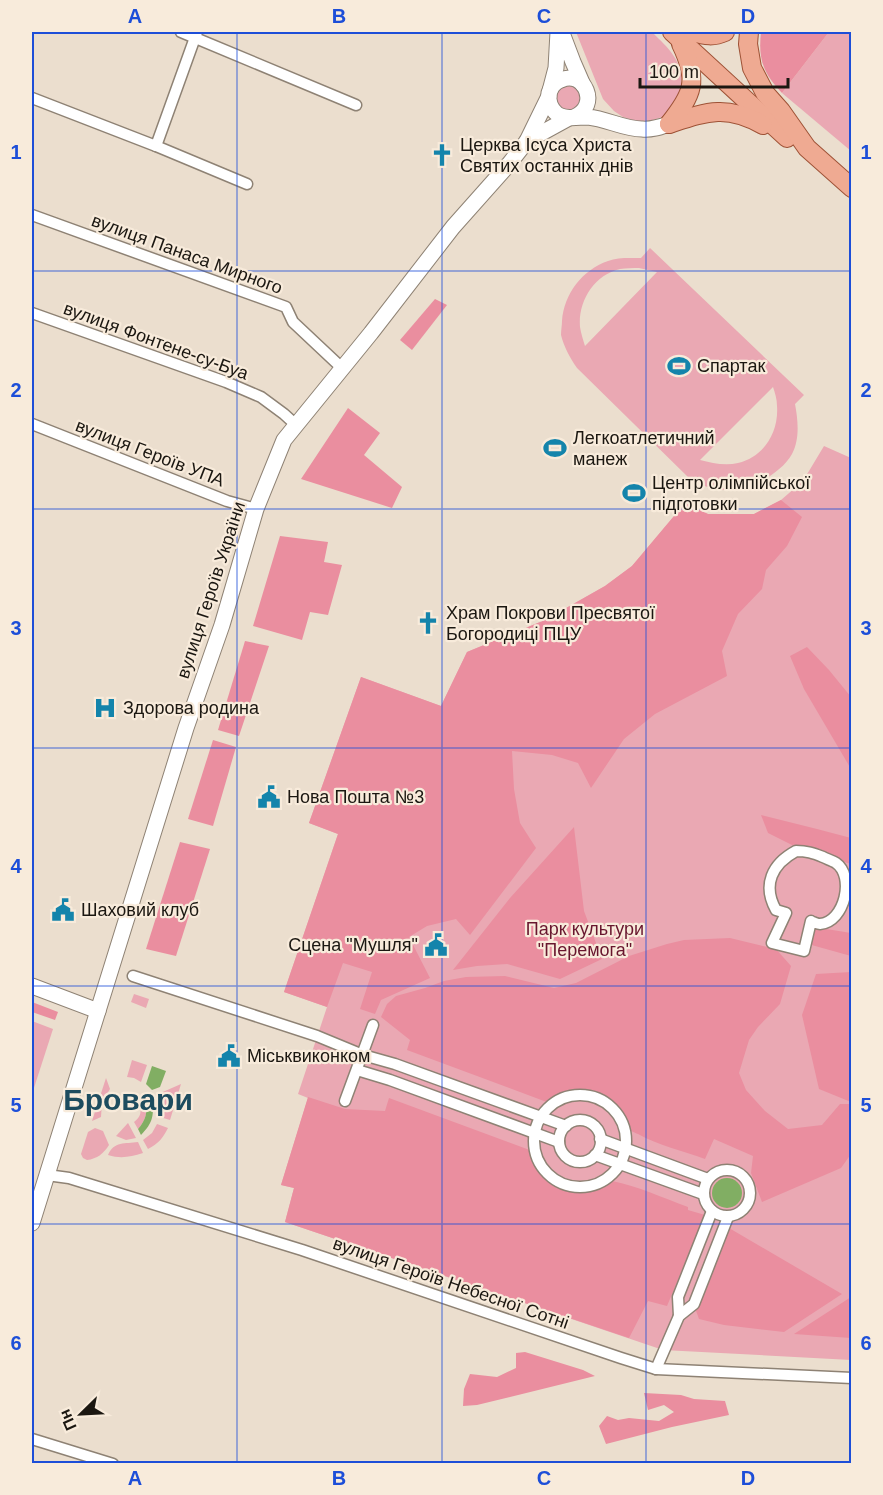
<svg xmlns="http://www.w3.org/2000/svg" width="883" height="1495" font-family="Arial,sans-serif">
<rect width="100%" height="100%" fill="#ebdece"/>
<!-- green -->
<g fill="#eaa8b3" fill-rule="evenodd">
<path d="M576,32H652C668,48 684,61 681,86L685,90L665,116L647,122L635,121L623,117L614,111L603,99Z"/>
<path d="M829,32H851V151L782,93Z"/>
<path d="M569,83L581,92L582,100L575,110L565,111L555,105L556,89Z"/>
<path d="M650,248L804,395L795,404C798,420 800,439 792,454C780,475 748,491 725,490C712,490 701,485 690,479L577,368C570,358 564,347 561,335C561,330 562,325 562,321C564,294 582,270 608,261C618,257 630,258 641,258ZM639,268L657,272L585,346C583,340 581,333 580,327C578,301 594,275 620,269C626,268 633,268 639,268ZM773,387C775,393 777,399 777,406C779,432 764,457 738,463C725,466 712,463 700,460Z"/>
<path d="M824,446L851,458V1360L663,1350L285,1222L294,1188L281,1185L308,1098L298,1094L327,1007L284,992L338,834L309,823L361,677L441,706L467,652L545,620L605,586L632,566L685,503L708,514H754L781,500L803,481Z"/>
<path d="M134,994L149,999L146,1008L131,1002Z"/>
<path d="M32,1021L53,1029L32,1094Z"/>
<path d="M132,1060L147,1065L141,1082L134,1078L127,1077Z"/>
<path d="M106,1078L110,1089L102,1102L101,1117L92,1121Z"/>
<path d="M181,1084L170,1120L160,1117V1107L156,1095Z"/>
<path d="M145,1100C148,1112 146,1120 138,1129L134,1122C141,1117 142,1111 139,1103Z"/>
<path d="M128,1123L136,1138L126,1140L116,1136Z"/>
<path d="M157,1124L168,1128C163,1138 158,1144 148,1149L143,1140L152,1133Z"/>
<path d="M95,1128L103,1131L109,1145C104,1153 97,1159 87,1160L83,1158L81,1154L88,1132Z"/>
<path d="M138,1142L143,1153C130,1157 121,1159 108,1155C114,1141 125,1144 138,1142Z"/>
</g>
<!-- forest -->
<g fill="#ea8e9f">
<path d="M761,32H829L782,93C763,73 758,59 761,32Z"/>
<path d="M435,299L447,305L412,350L400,340Z"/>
<path d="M348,408L380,433L364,455L402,487L392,508L301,479Z"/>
<path d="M781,500L802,517L787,546L766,570L762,589L738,614L722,651L727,676L655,714L624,739L591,788L578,763L552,755L512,751L514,789L520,823L536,848L470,935L456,919L427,926L409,937L430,978L381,1000L375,1014L360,1009L372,972L343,963L327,1007L284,992L338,834L309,823L361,677L441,706L467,652L545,620L605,586L632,566L685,503L708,514H754Z"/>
<path d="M280,536L328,542L324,562L342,565L328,615L310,612L302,640L253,626Z"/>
<path d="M245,641L269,646L239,736L218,730Z"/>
<path d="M807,647L829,670L851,697V769L804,689L790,656Z"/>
<path d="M213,740L236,747L213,826L188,819Z"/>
<path d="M761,815L817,829L851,838V864L798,848L768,833Z"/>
<path d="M574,827L584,911L602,959L560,979L507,964L477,966L453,970L510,898Z"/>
<path d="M180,842L210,849L176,956L146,949Z"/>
<path d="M814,927L851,933V956L808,944Z"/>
<path d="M730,938L776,949L791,966L780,1004L758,1027L749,1040L739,1073L746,1090L765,1111L788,1129L822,1125L840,1104H850L852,1122L851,1154L841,1168L762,1202L751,1173L753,1156L714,1139L705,1159C683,1151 658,1145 638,1134C633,1132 626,1129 623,1124C619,1119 617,1113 612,1108C596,1092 571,1091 552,1104L407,1050L410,1040L381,1017L387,1004L396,996L425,988L444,981L466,977L505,976L554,988L576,983L629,956L667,944L684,940Z"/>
<path d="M851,972H852L851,1102L819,1089L802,1015L816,974Z"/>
<path d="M32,1002L58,1012L55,1020L32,1012Z"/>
<path d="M308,1097L345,1109L385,1111L389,1098L535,1152C543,1175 565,1191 590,1185C599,1183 603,1179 612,1181C638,1186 663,1198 688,1207V1210L705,1215L667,1306L648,1301L629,1338L285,1222L294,1188L281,1185Z"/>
<path d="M729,1228L842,1294L784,1332L724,1325L699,1319L695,1308Z"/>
<path d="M851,1297V1338L794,1334Z"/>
<path d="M525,1352L583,1370L595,1376L477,1405L463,1406L464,1389L470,1374L497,1377L516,1368V1353Z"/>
<path d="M644,1393L681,1395L694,1399L725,1401L729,1415L672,1427L606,1444L599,1426L607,1416L618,1420L629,1418L659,1421L674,1412L664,1405L648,1410Z"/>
</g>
<!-- water -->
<g fill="#81ae63">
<path d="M152,1066L166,1071L160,1087L152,1090L146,1084Z"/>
<path d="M151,1098C155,1114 153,1123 141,1135L138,1129C146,1120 148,1112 145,1100Z"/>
<circle cx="727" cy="1193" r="15"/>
</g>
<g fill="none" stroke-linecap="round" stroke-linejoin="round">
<!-- street casing -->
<g stroke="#8e8274" stroke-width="13">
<g id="street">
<path d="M181,32L356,105"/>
<path d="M32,98L156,146L247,184"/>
<path d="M156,146L197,32"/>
<path d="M32,215L286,307L293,322L343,369"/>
<path d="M32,313L226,382L261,397L284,414L296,425"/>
<path d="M32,424L227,501L256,509"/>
<path d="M796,851C807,851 813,853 823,857C827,859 833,861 836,863C855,876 845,922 820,924C818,924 812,922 811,921L804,951L772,943L786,913L776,910C762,885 772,864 796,851Z"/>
<path d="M133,976L317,1036L363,1055L395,1064L566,1126"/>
<path d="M357,1070L390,1080L559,1142"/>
<circle cx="580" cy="1141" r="46"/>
<path d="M345,1101L373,1025"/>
<circle cx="580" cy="1141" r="21"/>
<path d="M600,1139L708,1179"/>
<path d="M595,1155L703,1194"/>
<circle cx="727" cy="1193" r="23"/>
<path d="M47,1175L69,1178L302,1250L621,1358L656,1369L852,1378"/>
<path d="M679,1316L678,1297L712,1211"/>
<path d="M656,1369L679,1316L694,1304L728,1217"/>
<path d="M32,1439L113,1464"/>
</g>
</g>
<!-- secondary casing -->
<g stroke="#8e8274" stroke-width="17">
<g id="secondary">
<path d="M562,33L573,62L583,85"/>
<path d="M550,91L556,68L558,32"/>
<path d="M574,117C601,106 584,69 561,80C555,82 551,87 549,93C548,101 551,109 557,114C566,120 578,117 588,117C607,119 624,129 642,129C652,130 660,127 669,124"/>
<path d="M527,141L569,118"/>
<path d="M32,986L98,1011"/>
<path d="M32,1223L186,728L222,625L256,509L284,440L371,333L453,227L509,164L527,141L549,96"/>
</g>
</g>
<!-- primary casing -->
<g stroke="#9e5236" stroke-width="20">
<g id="primary">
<path d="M672,32L787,138"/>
<path d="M693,32C705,36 714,37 725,32"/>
<path d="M749,32L748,44L752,68L765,93L781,111L807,148L852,188"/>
<path d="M669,124C706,112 726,104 763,125"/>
<path d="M669,124C693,94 699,81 681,44"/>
</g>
</g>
<!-- street -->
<use href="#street" stroke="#fff" stroke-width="10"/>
<!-- secondary -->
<use href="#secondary" stroke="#fff" stroke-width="15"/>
<!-- primary -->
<use href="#primary" stroke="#efaa92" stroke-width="18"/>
</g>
<!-- grid -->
<path fill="none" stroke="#1d4ed8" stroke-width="1.5" stroke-opacity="0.55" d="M237,32V1464M442,32V1464M646,32V1464M32,271H852M32,509H852M32,748H852M32,986H852M32,1224H852"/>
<!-- icons -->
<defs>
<g id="church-bare" transform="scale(1.8)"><path d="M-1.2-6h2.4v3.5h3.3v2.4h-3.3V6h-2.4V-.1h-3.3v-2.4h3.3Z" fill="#1484ab" stroke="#f8ebdb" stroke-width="2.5" paint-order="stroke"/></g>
<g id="stadium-bare" transform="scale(1.8)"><path d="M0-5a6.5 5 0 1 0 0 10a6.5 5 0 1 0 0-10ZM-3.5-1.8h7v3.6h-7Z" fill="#1484ab" stroke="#f8ebdb" stroke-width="2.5" paint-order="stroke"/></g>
<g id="hospital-bare" transform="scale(1.8)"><path d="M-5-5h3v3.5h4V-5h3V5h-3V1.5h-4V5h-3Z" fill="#1484ab" stroke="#f8ebdb" stroke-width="2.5" paint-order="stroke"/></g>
<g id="civic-bare" transform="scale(1.8)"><path d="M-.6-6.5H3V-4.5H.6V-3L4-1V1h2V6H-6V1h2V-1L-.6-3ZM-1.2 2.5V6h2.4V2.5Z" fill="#1484ab" stroke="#f8ebdb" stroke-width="2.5" paint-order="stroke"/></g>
</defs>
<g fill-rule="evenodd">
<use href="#church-bare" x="442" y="155"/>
<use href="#stadium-bare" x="679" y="366"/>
<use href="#stadium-bare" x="555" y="448"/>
<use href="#stadium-bare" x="634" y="493"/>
<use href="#church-bare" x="428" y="623"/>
<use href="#hospital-bare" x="105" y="708"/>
<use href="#civic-bare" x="269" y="797"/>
<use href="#civic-bare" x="63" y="910"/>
<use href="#civic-bare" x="436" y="945"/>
<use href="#civic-bare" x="229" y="1056"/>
</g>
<g text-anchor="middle" stroke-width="4.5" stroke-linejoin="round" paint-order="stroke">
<!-- poi labels -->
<g font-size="18" fill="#1b1711" stroke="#f8ebdb" text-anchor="start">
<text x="460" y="151">Церква Ісуса Христа<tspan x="460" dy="21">Святих останніх днів</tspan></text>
<text x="697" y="372">Спартак</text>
<text x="573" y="444">Легкоатлетичний<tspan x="573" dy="21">манеж</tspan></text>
<text x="652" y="489">Центр олімпійської<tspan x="652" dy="21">підготовки</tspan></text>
<text x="446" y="619">Храм Покрови Пресвятої<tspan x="446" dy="21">Богородиці ПЦУ</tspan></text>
<text x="123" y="714">Здорова родина</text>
<text x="287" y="803">Нова Пошта №3</text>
<text x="81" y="916">Шаховий клуб</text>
<text x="418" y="951" text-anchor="end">Сцена "Мушля"</text>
<text x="247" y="1062">Міськвиконком</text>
</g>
<!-- street labels -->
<g font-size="18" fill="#1b1711" stroke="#f8ebdb">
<text transform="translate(187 254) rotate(20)" y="6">вулиця Панаса Мирного</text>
<text transform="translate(156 341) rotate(20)" y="6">вулиця Фонтене-су-Буа</text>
<text transform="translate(150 453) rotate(21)" y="6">вулиця Героїв УПА</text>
<text transform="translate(211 590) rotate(-72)" y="6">вулиця Героїв України</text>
<text transform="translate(451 1283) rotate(19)" y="6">вулиця Героїв Небесної Сотні</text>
</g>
<!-- park labels -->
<g font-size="18" fill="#68162e" stroke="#f8ebdb">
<text x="585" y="935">Парк культури<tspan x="585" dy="21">"Перемога"</tspan></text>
</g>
<!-- town labels -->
<g font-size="30" font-weight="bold" fill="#1d4c5f" stroke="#f8ebdb">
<text x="128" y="1110">Бровари</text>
</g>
</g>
<!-- border -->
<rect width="883" height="1495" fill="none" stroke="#f8ebdb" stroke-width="66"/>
<!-- north arrow -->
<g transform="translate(81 1414) rotate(246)" stroke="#f8ebdb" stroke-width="4.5" paint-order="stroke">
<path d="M0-4.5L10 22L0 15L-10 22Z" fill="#1b1711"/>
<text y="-9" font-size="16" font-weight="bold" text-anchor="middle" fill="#1b1711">Пн</text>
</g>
<!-- scale -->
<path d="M640 78v9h148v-9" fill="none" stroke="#1b1711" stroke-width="3"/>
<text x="649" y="78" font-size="18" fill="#1b1711" stroke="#f8ebdb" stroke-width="4.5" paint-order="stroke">100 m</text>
<rect x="33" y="33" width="817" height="1429" fill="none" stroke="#1d4ed8" stroke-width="2"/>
<g font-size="20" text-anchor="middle" font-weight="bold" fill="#1d4ed8">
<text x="135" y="23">A</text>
<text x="339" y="23">B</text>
<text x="544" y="23">C</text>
<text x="748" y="23">D</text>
<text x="16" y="159">1</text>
<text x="866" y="159">1</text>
<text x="16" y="397">2</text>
<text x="866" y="397">2</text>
<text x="16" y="635">3</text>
<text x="866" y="635">3</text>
<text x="16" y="873">4</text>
<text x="866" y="873">4</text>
<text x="16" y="1112">5</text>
<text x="866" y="1112">5</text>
<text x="16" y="1350">6</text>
<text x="866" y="1350">6</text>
<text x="135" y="1485">A</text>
<text x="339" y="1485">B</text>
<text x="544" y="1485">C</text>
<text x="748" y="1485">D</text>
</g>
</svg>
